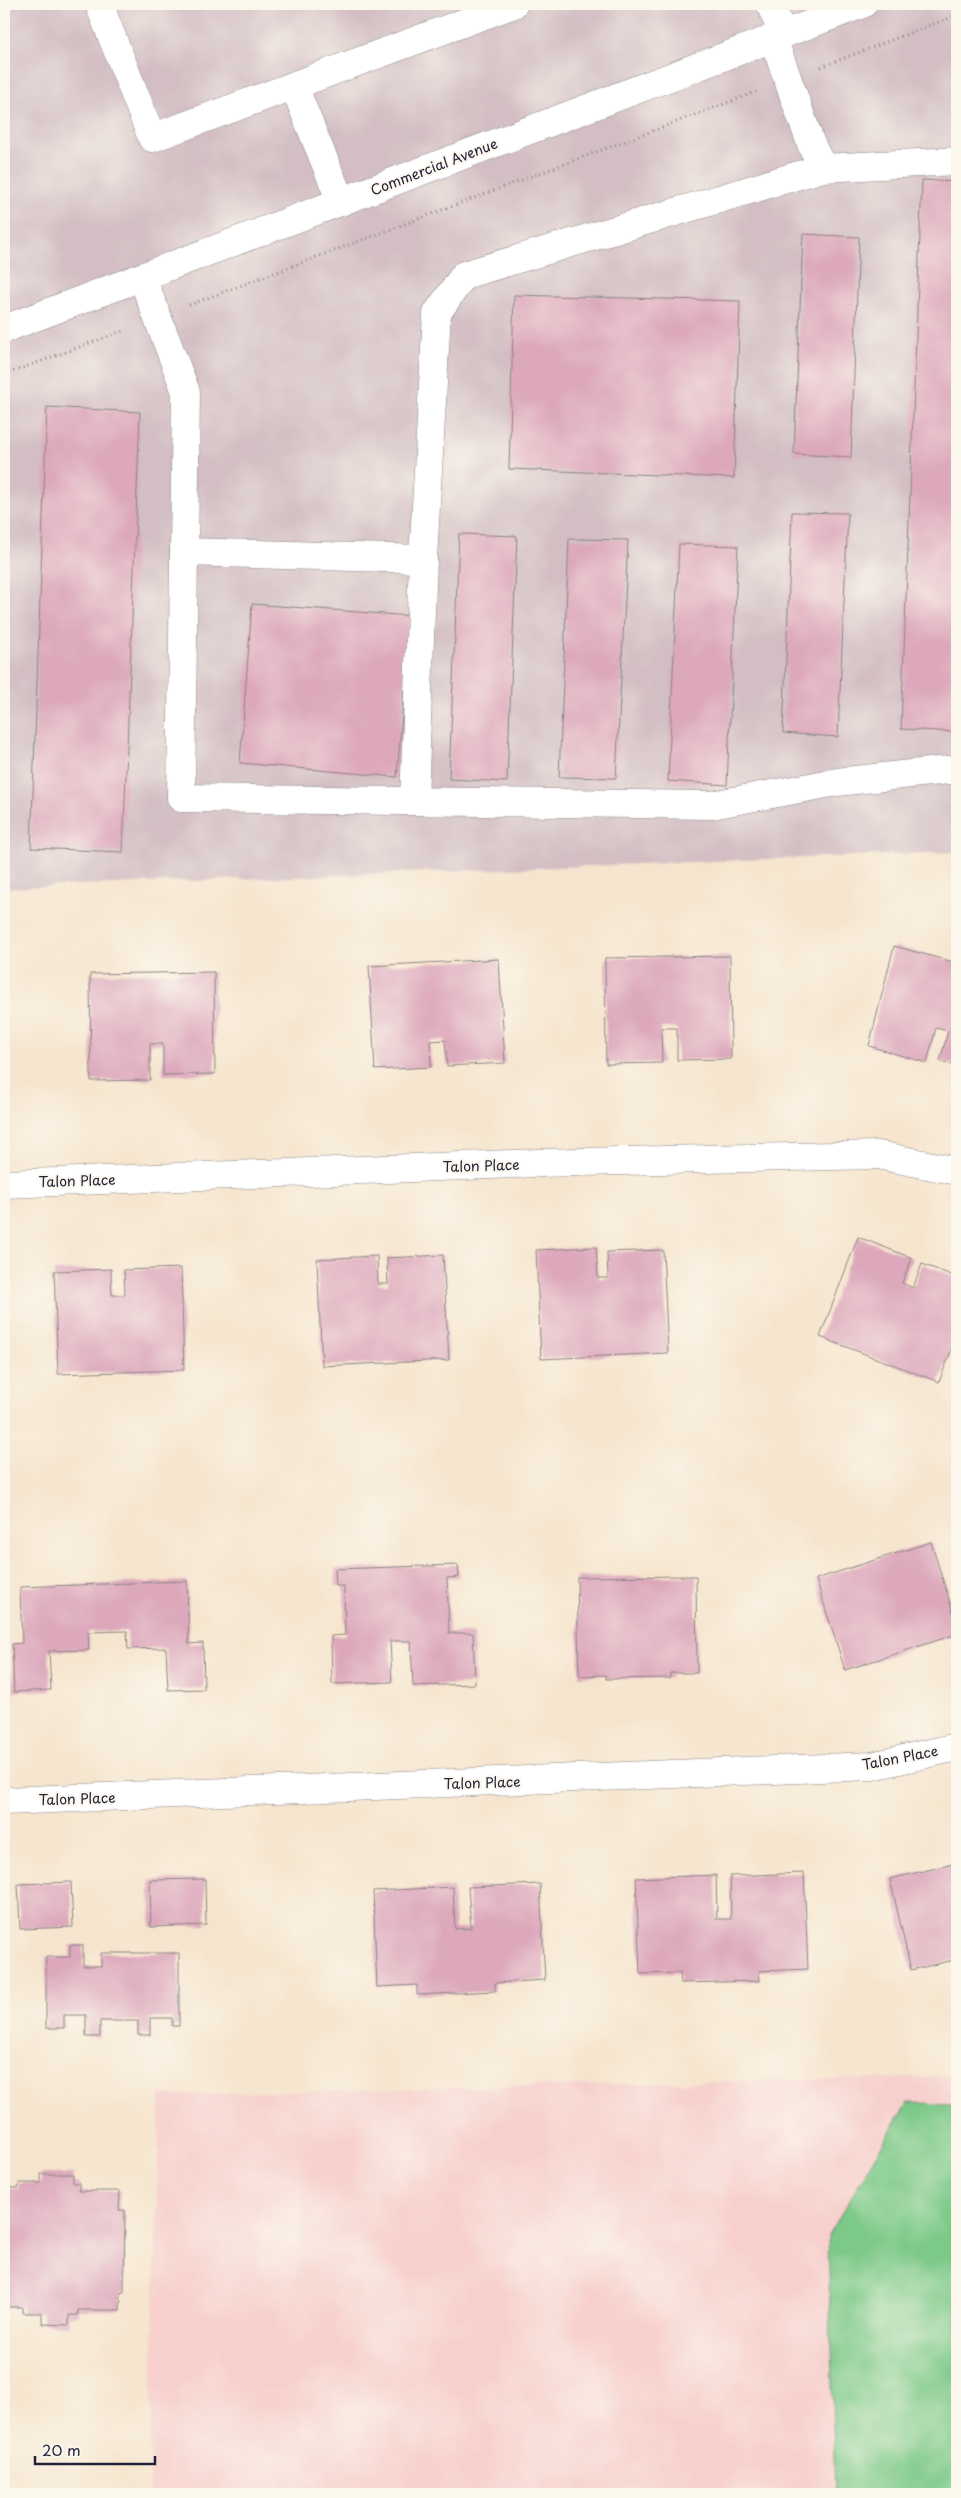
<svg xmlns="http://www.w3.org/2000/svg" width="961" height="2498" font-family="'Playpen Sans',sans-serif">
<rect width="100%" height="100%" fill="#fbf7ec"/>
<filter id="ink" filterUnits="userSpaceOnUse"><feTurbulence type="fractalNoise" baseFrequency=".02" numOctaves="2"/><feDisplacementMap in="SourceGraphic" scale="10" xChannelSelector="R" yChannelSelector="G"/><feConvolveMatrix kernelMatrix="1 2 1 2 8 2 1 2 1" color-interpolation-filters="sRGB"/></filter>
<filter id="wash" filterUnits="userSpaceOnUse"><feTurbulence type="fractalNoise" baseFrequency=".0096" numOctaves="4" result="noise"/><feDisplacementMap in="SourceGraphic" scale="20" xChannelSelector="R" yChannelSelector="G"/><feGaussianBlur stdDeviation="1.12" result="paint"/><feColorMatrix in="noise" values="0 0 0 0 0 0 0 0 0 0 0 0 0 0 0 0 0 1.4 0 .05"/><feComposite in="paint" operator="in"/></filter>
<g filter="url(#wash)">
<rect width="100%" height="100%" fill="#f6e5ce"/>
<!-- built -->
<path fill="#f7d0cd" d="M957,2076V2494H149L160,2095Z"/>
<!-- industrial -->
<path fill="#d2bec3" d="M4,4H957V852L4,888Z"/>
<!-- green -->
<path fill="#7cc988" stroke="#4f7662" d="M907,2103L957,2104V2494H835L828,2236Z"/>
<g id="blocks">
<!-- building -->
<g fill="#dda8bc">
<path d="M922,180L957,182V732L901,729Z"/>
<path d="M803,234L859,237L851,457L794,454Z"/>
<path d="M514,295L740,301L734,478L509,469Z"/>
<path d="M47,407L140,412L123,852L31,848Z"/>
<path d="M792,512L848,513L838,737L783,733Z"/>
<path d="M459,534L517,536L507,782L449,779Z"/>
<path d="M569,539L628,540L616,778L559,777Z"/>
<path d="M679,544L738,546L727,785L668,781Z"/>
<path d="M252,604L410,616L397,777L240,763Z"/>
<path d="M894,946L957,963V1066L940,1061L948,1031L936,1028L927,1063L869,1046Z"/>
<path d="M730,956L731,1059L677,1060V1028H661L662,1063L606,1064L605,958Z"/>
<path d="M499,959L505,1063L447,1066L445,1040L430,1041L431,1067L375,1070L369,966Z"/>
<path d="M214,972L215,1074L163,1075V1044H150V1080L91,1081L90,974Z"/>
<path d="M858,1237L912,1258L902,1283L913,1288L922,1264L957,1277V1336L939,1382L820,1337Z"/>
<path d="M596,1247L598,1278H608L607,1252L663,1250L668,1353L541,1359L536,1250Z"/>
<path d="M443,1255L449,1360L322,1366L317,1259L377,1256L378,1284H388L387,1258Z"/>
<path d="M181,1268L184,1370L58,1374L54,1271L111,1269L112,1295H125L124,1270Z"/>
<path d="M931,1542L957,1625V1634L845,1670L816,1579Z"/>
<path d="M458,1565L459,1577L447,1578L449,1633H473L475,1684L413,1686L411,1641H390L392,1682L332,1684L331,1636L345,1635L344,1586H336L335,1569Z"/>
<path d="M696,1576L697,1673H670V1678L606,1679V1675L579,1676L577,1577Z"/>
<path d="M187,1581L189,1644L203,1643L204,1689L168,1690L166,1648L128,1649L127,1631L88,1632L89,1650L49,1651L51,1690L14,1692L12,1644L22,1643L20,1587Z"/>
<path d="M957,1863V1971L954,1960L911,1970L890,1879Z"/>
<path d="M804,1873L808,1969L759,1971L760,1981L681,1983L680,1973L640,1974L636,1878L716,1875L717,1919H731L730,1876Z"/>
<path d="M205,1879L206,1925L151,1927L150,1880Z"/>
<path d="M71,1882L73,1927L20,1929L18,1884Z"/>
<path d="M540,1884L545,1980L495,1983V1991L417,1995V1985L377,1987L373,1891L453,1887L455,1929L471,1928L468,1887Z"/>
<path d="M70,1945H83V1966H101V1953H179V2026H172V2018H150V2035H138V2021H100V2037H86V2015H64V2028H46V1957H70Z"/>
<path d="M41,2174H73V2183H79V2191H120L119,2210H125L124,2292H121L120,2310H78V2315H69V2325L42,2324V2313H22V2307H4V2188H19V2183H41Z"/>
</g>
</g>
</g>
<g filter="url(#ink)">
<use href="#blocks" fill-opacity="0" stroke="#8c8484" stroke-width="1"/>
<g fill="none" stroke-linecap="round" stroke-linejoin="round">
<!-- minor casing -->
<g stroke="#8c8484" stroke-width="29">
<g id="minor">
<path d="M99,4L152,138L514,4"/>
<path d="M770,4L783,34"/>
<path d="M773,38L811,144L823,168L957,161"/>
<path d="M294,86L341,202"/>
<path d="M142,277L186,392L181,798L712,805L837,782L957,769"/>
<path d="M4,329L863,4"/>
<path d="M184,552L423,559L437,313L464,275L823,168"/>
<path d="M414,801L423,559"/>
<path d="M4,1184L538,1163L878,1155L957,1171"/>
<path d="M4,1801L872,1766L957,1747"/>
</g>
</g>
<!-- path -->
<g stroke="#8c8484" stroke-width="3" stroke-dasharray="1 4" stroke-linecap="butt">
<path d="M821,67L957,15"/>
<path d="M189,305L756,92"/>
<path d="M4,375L125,330"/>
</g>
<!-- minor -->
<use href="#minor" stroke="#fff" stroke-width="28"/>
</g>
</g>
<g text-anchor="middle" stroke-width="4" stroke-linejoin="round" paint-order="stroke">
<!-- street labels -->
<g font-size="14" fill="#22223b" stroke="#fbf7ec">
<text transform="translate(434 167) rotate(-21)" y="5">Commercial Avenue</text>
<text transform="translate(481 1166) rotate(-2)" y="5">Talon Place</text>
<text transform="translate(77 1181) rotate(-2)" y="5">Talon Place</text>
<text transform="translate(900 1758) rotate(-11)" y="5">Talon Place</text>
<text transform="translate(482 1783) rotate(-2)" y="5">Talon Place</text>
<text transform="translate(77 1799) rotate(-2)" y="5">Talon Place</text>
</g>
</g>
<!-- margin -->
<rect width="961" height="2498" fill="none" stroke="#fbf7ec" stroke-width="20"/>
<!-- scale -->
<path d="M35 2456v8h120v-8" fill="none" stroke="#22223b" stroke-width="2.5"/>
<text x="42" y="2456" font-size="15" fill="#22223b" stroke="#fbf7ec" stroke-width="4" paint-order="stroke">20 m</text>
</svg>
